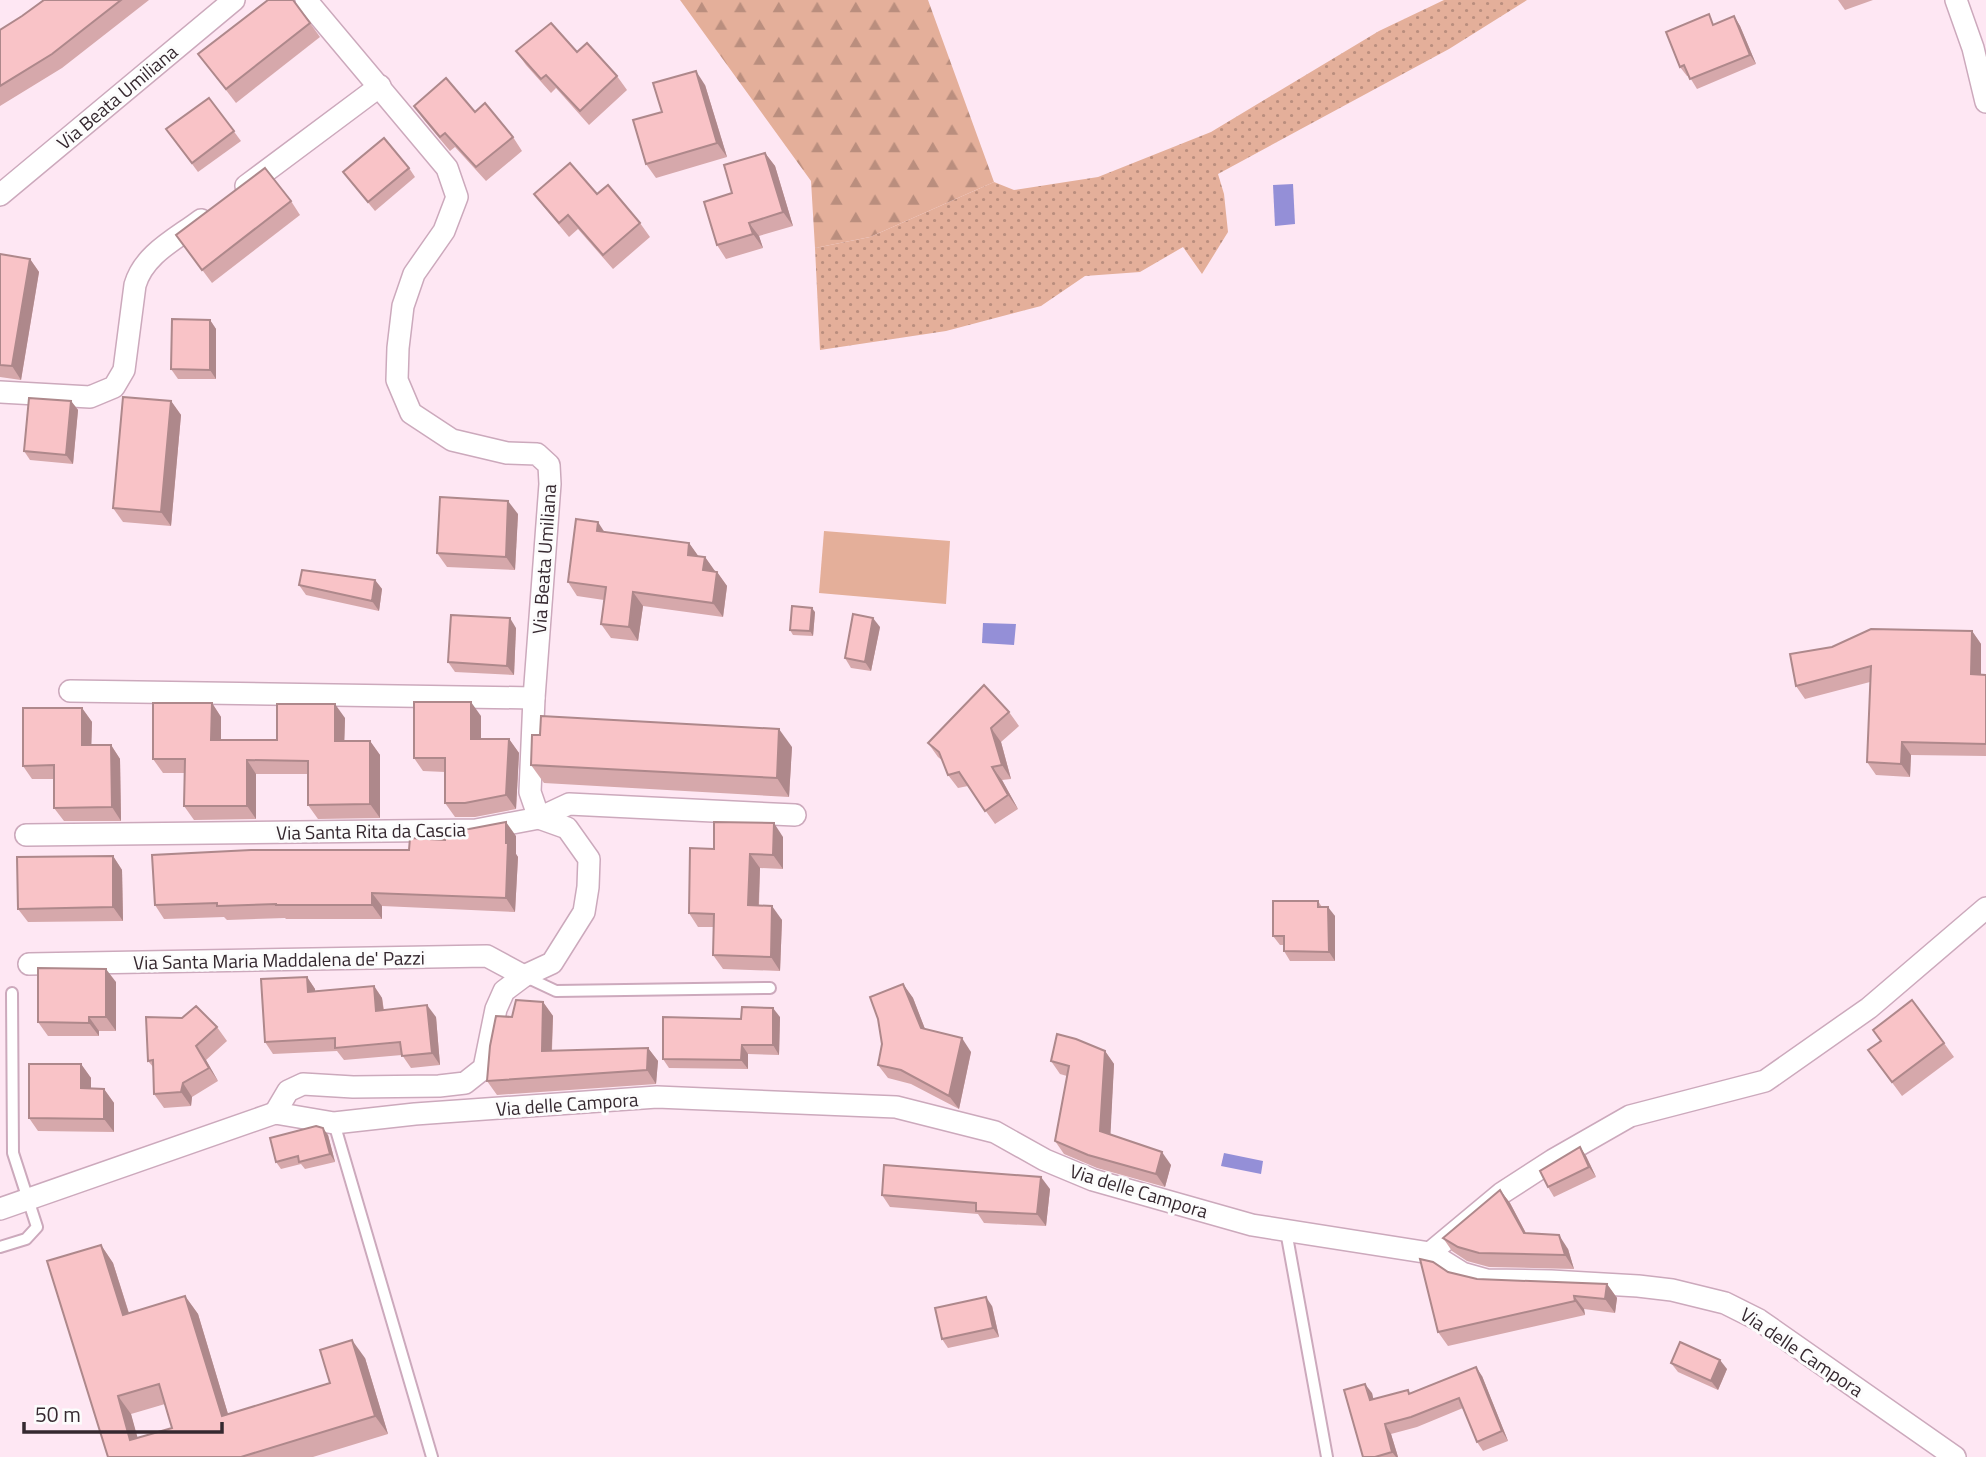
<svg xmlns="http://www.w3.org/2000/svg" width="1986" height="1457" font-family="'Titillium Web',sans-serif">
<defs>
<pattern id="grass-dots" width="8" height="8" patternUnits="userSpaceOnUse" patternTransform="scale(1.75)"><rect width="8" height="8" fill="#e4af9a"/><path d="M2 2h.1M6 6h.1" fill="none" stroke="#ba8e7e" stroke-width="1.8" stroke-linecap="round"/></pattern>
<pattern id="forest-firs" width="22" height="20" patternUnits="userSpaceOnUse" patternTransform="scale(1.75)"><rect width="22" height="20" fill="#e4af9a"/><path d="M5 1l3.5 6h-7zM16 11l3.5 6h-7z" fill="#ba8e7e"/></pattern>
</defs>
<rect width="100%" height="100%" fill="#fee7f3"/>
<!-- grass -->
<path fill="url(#grass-dots)" d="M1444,0H1527L1449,49L1218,174L1224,194L1228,232L1202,274L1183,247L1140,272L1085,276L1041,306L946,331L820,350L815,248L870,237L994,182L1014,190L1098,177L1211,132L1379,31Z"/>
<!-- forest -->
<path fill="url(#forest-firs)" d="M680,0H928L994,182L870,237L815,248L811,181Z"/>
<!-- garden -->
<path fill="#e4af9a" d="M824,531L950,541L946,604L819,593Z"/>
<!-- water -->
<g fill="#948fd7">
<path d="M1293,184L1295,224L1275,226L1273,185Z"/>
<path d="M983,623L1016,624L1014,645L982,643Z"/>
<path d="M1224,1153L1263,1161L1261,1174L1221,1166Z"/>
</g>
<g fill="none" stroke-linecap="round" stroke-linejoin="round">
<!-- service casing -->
<g stroke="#cca9bc" stroke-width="14">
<g id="service">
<path d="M524,976L556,991L770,988"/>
<path d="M334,1123L432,1457"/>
<path d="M1286,1231L1327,1457"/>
<path d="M0,1247L26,1239L37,1227L13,1153L12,993"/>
</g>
</g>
<!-- minor casing -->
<g stroke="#cca9bc" stroke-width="24">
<g id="minor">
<path d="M1956,0L1973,48L1986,102"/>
<path d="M246,186L380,86"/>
<path d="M0,195L234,0"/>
<path d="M0,392L90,397L114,387L124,370L135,285C144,254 176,239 201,220"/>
<path d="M70,691L534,698"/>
<path d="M26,835L476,830L539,818L569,804L795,815"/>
<path d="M29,964L487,956L524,976"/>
<path d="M275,1113L288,1091L303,1084L353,1087L439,1086L465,1083L484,1068L496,1009L504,991L524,976L552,963L584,912L588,887L589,859L567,828L539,818L530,792L534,698L550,484L549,465L537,454L507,453L452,440L411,413L397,380L398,348L403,306L414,274L444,231L457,197L447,168L306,0"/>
<path d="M0,1209L275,1113L334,1123L415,1114L657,1097L896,1107L995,1132L1045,1160L1093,1180L1252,1225L1430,1253L1462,1273L1487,1280L1551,1281L1638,1286L1672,1290L1725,1303L1759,1320L1955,1457"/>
<path d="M1430,1253L1502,1193L1553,1160L1630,1116L1765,1081L1869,1008L1986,908"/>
</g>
</g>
<!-- service -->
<use href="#service" stroke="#fff" stroke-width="10"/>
<!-- minor -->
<use href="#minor" stroke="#fff" stroke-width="21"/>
</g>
<!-- wall -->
<g fill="#d6a8ab" fill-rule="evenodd">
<path d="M44,0H149L62,68L0,106V30L22,16Z"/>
<path d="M1838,0H1873L1845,10Z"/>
<path d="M1734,16L1740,26L1756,64L1697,89L1689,76H1687L1680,67L1715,24Z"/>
<path d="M310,23L320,37L236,103L198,54Z"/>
<path d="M516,51L577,52L617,76L627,90L589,125L556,88L551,93L526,65Z"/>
<path d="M705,85L727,157L656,178L646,164L662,112Z"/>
<path d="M209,98L241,141L198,172L166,129Z"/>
<path d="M414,106L475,112L513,137L522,151L486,181L455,147L450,151L424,120Z"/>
<path d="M765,153L775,166L793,226L759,236L763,248L726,259L717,245L732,193Z"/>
<path d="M409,168L415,177L375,211L343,172Z"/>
<path d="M534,194H597L640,223L650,237L613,269L578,229L569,237L544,207Z"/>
<path d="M291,201L300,215L212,283L176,235Z"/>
<path d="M0,254L30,259L39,272L21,380L0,377Z"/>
<path d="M210,320L216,329V379H178L171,369Z"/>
<path d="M71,401L78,410L73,464L30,460L24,451Z"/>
<path d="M171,401L181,415L171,526L123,522L113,508Z"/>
<path d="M518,514L515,570L447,567L437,553Z"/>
<path d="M604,532L689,543L698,556L705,557L715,572H717L727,586L723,617L643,606L638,641L611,638L601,624L604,600L577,596L568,582Z"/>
<path d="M375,580L382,589L379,611L306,595L299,585Z"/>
<path d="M815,612L813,636L793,635L790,630Z"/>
<path d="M880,627L871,671L851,668L845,658Z"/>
<path d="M516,628L514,675L455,672L448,662Z"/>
<path d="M1972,631L1981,644V675H1986V756L1911,755L1910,777L1876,775L1867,762L1870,682L1805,699L1796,686Z"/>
<path d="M212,703L221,717V740H277L345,718L344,741H370L380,755V818L318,819L308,805V774H256V819L194,820L184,806V773H163L153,759Z"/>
<path d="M82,708L92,722L91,745H111L120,759L121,821H64L54,808V779H32L23,766Z"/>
<path d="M1009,712L1019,726L1001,742L1011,779L1002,780L1018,809L995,824L968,786L958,788L948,775L943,761L938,757L928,743Z"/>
<path d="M481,716V739H509L519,753L516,809L475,817H455L445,803V772L423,771L414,758Z"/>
<path d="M792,747L789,797L544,783L531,765Z"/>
<path d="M516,836V854L518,857L515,912L382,906V919H286L285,918L227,920L224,917L164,919L155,905L409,850L445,840Z"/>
<path d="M783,837V869L760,868L759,906L782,920L780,971L723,969L713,955L714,927H698L689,913L714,849Z"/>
<path d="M113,856L122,870L123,921L28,922L18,909Z"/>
<path d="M1318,901L1322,907L1335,916V961H1290L1284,951V945H1280L1273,936Z"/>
<path d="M307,977L315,989V992L374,986L382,998L384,1010L436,1017L440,1065L411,1068L402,1055L344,1060L337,1051L273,1054L265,1042Z"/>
<path d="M116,982V1031H99V1036H48L38,1022Z"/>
<path d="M903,984L913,998L925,1029L971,1052L959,1109L911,1084L888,1078L878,1065Z"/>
<path d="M543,1002L553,1016L552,1051L648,1048L658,1061L656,1084L497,1095L487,1081L512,1017Z"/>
<path d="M780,1017L779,1055L748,1054V1069L669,1068L663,1059L741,1019Z"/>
<path d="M217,1027L227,1041L206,1060L218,1081L192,1097L191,1106L164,1108L154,1094V1068L148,1061Z"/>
<path d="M1873,1030L1944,1043L1954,1057L1902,1096L1868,1050L1881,1041Z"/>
<path d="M1105,1051L1114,1064L1110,1134L1171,1165L1165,1187L1097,1168L1064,1154L1055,1141L1067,1076L1060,1074L1051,1061Z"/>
<path d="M81,1064L91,1078V1088L104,1089L114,1103V1132L38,1131L29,1118Z"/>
<path d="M328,1135L335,1162L305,1169L301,1164L281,1169L276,1162Z"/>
<path d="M1580,1147L1586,1156L1596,1177L1554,1197L1548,1187Z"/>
<path d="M1050,1189L1046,1226L984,1223L978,1214L890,1207L882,1195Z"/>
<path d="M1500,1190L1510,1203L1526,1233L1568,1249L1574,1269L1489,1267L1467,1261L1452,1251L1443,1238Z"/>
<path d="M101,1245L113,1263L129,1313L185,1296L198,1314L228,1414L330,1383L365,1358L388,1434L313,1457H108ZM165,1404L172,1428L137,1438L131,1414Z"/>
<path d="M1448,1272L1477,1279L1607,1284L1617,1298L1615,1313L1584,1309L1585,1315L1448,1346L1438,1332Z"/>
<path d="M992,1306L999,1337L948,1348L942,1339Z"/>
<path d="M1671,1363L1727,1369L1718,1390L1678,1372Z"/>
<path d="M1482,1376L1508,1441L1483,1451L1477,1442L1463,1408L1417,1427L1391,1434L1398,1457H1363L1372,1393L1373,1399L1410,1393Z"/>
</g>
<!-- shaded-wall -->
<g fill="#ae888b">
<path d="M1734,16L1740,26L1756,64L1750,55Z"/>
<path d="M696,71L705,85L727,157L717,143Z"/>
<path d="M765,153L775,166L793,226L783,212Z"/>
<path d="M749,223L759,236L763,248L753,234Z"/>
<path d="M30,259L39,272L21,380L12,366Z"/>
<path d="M210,320L216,329V379L210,370Z"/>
<path d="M71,401L78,410L73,464L66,455Z"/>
<path d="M171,401L181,415L171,526L161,512Z"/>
<path d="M508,501L518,514L515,570L506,557Z"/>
<path d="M598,522L607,536L597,531Z"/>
<path d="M689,543L699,557L688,555Z"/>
<path d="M705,557L715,571L713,584L703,570Z"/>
<path d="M717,572L727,586L723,617L713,603Z"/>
<path d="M375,580L382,589L379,611L372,601Z"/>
<path d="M633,592L643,606L638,641L629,627Z"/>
<path d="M812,608L815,612L813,636L810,631Z"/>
<path d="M510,618L516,628L514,675L507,666Z"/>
<path d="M873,618L880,627L871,671L865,662Z"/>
<path d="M1972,631L1981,644V687L1971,674Z"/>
<path d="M471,702L481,716V753L471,739Z"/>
<path d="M212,703L221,717V753L211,740Z"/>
<path d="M335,704L345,718L344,755L335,741Z"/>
<path d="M82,708L92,722L91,759L82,745Z"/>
<path d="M991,728L1001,742L1011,779L1002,765Z"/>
<path d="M779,729L792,747L789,797L777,778Z"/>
<path d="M509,739L519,753L516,809L506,795Z"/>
<path d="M370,741L380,755V818L370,804Z"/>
<path d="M1902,742L1911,755L1910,777L1901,764Z"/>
<path d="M111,745L120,759L121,821L112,807Z"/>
<path d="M247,760L256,774V819L247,806Z"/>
<path d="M992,767L1002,780L1018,809L1008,795Z"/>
<path d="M506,822L516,836V854L518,857L515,912L506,898Z"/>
<path d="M774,823L783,837V869L773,855Z"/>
<path d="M750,854L760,868L758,919L748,905Z"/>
<path d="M113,856L122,870L123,921L113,907Z"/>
<path d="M372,893L382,906V919L372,905Z"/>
<path d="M772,906L782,920L780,971L771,957Z"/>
<path d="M1328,907L1335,916V961L1329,952Z"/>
<path d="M106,969L116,982V1031L106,1017Z"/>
<path d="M307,977L315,989L316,1005L308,992Z"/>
<path d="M903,984L913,998L930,1042L921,1028Z"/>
<path d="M374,986L382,998L385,1023L376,1011Z"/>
<path d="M543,1002L553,1016L551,1065L542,1051Z"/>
<path d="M427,1005L436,1017L440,1065L432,1053Z"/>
<path d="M773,1008L780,1017L779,1055L773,1045Z"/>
<path d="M89,1017L99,1031V1036L89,1023Z"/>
<path d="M962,1038L971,1052L959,1109L949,1096Z"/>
<path d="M742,1045L748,1054V1069L741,1060Z"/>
<path d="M196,1046L206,1060L218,1081L209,1068Z"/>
<path d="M648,1048L658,1061L656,1084L647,1070Z"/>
<path d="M1105,1051L1114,1064L1110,1144L1100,1131Z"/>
<path d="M81,1064L91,1078V1102L81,1088Z"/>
<path d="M183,1083L192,1097L191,1106L181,1092Z"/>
<path d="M104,1089L114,1103V1132L104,1119Z"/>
<path d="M323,1128L328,1135L335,1162L330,1154Z"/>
<path d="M1580,1147L1586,1156L1596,1177L1589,1167Z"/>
<path d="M1162,1152L1171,1165L1165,1187L1156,1174Z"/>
<path d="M1041,1177L1050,1189L1046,1226L1037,1214Z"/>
<path d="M1500,1190L1510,1203L1533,1247L1524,1233Z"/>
<path d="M1559,1235L1568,1249L1574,1269L1565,1255Z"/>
<path d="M101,1245L113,1263L135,1333L123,1315Z"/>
<path d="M1607,1284L1617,1298L1615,1313L1605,1299Z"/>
<path d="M185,1296L198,1314L234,1434L222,1416Z"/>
<path d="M1574,1296L1584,1309L1585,1315L1575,1301Z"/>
<path d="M986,1297L992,1306L999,1337L993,1328Z"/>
<path d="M352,1340L365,1358L388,1434L375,1416Z"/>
<path d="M1720,1360L1727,1369L1718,1390L1711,1381Z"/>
<path d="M1476,1367L1482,1376L1508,1441L1502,1431Z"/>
<path d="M1365,1384L1372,1393L1376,1410L1370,1400Z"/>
<path d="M118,1396L131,1414L143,1457L130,1440Z"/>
<path d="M1385,1424L1391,1434L1398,1457H1396L1392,1452Z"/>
</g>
<!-- building -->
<g fill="#f9c3c7" stroke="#ae888b" stroke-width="2" fill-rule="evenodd">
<path d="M44,0H121L52,54L0,86V30L22,16Z"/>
<path d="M268,0H293L310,23L226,89L198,54Z"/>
<path d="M1709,14L1713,25L1734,16L1750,55L1690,79L1684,65L1680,67L1666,32Z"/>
<path d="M551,23L577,52L587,43L617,76L580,111L546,75L541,79L516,51Z"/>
<path d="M696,71L717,143L646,164L633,120L662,112L653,83Z"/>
<path d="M446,78L475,112L485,103L513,137L476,167L445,133L440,137L414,106Z"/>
<path d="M209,98L234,131L192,163L166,129Z"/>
<path d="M384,138L409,168L368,202L343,172Z"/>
<path d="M765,153L783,212L749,223L753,234L717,245L704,202L732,193L724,165Z"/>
<path d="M570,163L597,194L608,185L640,223L603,255L568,215L559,223L534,194Z"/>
<path d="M265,168L291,201L202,270L176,235Z"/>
<path d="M0,254L30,259L12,366L0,365Z"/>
<path d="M172,319L210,320V370L171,369Z"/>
<path d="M123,397L171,401L161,512L113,508Z"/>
<path d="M29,398L71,401L66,455L24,451Z"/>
<path d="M440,497L508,501L506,557L437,553Z"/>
<path d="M576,519L598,522L597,531L689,543L688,555L705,557L703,570L717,572L713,603L633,592L629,627L601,624L606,587L568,582Z"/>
<path d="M302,570L375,580L372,601L299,585Z"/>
<path d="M792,606L812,608L810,631L790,630Z"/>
<path d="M853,614L873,618L865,662L845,658Z"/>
<path d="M451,615L510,618L507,666L448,662Z"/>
<path d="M1871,629L1972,631L1971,674L1986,675V744L1902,742L1901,764L1867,762L1871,666L1796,686L1790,654L1832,647Z"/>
<path d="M984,685L1009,712L991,728L1002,765L992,767L1008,795L985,811L959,772L948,775L939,752L928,743Z"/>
<path d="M414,702H471V739H509L506,795L465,803H445V758H414Z"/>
<path d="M153,703H212L211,740H277V704H335V741H370V804L308,805V761L247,760V806H184L185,759H153Z"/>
<path d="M23,708H82V745H111L112,807L54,808V765L23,766Z"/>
<path d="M541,716L779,729L777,778L531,765L532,735H540Z"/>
<path d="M506,822V843H508L506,898L372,893V905H276V904L217,906V903L155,905L152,855L251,850H409L410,838L445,840V830L469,829Z"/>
<path d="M714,822L774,823L773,855L750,854L748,905L772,906L771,957L713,955L714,914L689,913L690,848L714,849Z"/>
<path d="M113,856V907L18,909L17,857Z"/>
<path d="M1273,901H1318V907H1328L1329,952L1284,951V936H1273Z"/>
<path d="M38,968L106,969V1017H89V1023L38,1022Z"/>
<path d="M307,977L308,992L374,986L376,1011L427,1005L432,1053L402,1056L400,1042L335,1048V1038L265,1042L261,979Z"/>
<path d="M903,984L921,1028L962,1038L949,1096L901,1070L878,1065L882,1044L878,1019L870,997Z"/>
<path d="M516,1000L543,1002L542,1051L648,1048L647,1070L487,1081L490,1046L496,1016L512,1017Z"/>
<path d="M1912,1000L1944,1043L1892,1082L1868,1050L1881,1041L1873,1030Z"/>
<path d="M196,1006L217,1027L196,1046L209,1068L183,1083L181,1092L154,1094L153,1060L148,1061L146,1017L182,1018Z"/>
<path d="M742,1007L773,1008V1045H742L741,1060L663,1059V1017L741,1019Z"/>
<path d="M1057,1034L1076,1039L1105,1051L1100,1131L1162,1152L1156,1174L1088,1155L1055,1141L1069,1066L1051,1061Z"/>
<path d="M29,1064H81V1088L104,1089V1119L29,1118Z"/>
<path d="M316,1126L323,1128L330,1154L299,1162L298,1156L276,1162L270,1138Z"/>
<path d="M1580,1147L1589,1167L1548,1187L1540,1171Z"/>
<path d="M884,1165L1041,1177L1037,1214L976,1211V1203L882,1195Z"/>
<path d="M1500,1190L1524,1233L1559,1235L1565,1255L1479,1253L1458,1247L1443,1238Z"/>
<path d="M101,1245L123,1315L185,1296L222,1416L330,1383L320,1350L352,1340L375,1416L241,1457H108L47,1261ZM159,1384L172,1428L130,1440L118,1396Z"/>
<path d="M1420,1259L1433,1262L1448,1272L1477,1279L1607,1284L1605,1299L1574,1296L1575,1301L1438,1332Z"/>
<path d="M986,1297L993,1328L942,1339L935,1308Z"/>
<path d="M1680,1342L1720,1360L1711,1381L1671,1363Z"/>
<path d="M1476,1367L1502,1431L1477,1442L1459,1398L1411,1417L1385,1424L1392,1452L1375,1457H1363L1344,1390L1365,1384L1370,1400L1408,1390L1409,1394Z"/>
</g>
<g text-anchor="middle" stroke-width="6" stroke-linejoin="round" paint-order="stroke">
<!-- street labels -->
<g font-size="19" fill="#35282f" stroke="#fcfcfc">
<text transform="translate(117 97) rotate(-40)" y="7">Via Beata Umiliana</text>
<text transform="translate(544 559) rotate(-86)" y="7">Via Beata Umiliana</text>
<text transform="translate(371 831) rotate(-1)" y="7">Via Santa Rita da Cascia</text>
<text transform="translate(279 960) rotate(-1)" y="7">Via Santa Maria Maddalena de' Pazzi</text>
<text transform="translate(567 1104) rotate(-4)" y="7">Via delle Campora</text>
<text transform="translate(1139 1191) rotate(17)" y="7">Via delle Campora</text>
<text transform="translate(1802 1352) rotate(34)" y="7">Via delle Campora</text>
</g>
</g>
<!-- scale -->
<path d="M24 1422v10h198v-10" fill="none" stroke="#35282f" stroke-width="3.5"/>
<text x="35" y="1422" font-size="21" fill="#35282f" stroke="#fcfcfc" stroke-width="5" paint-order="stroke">50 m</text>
</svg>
